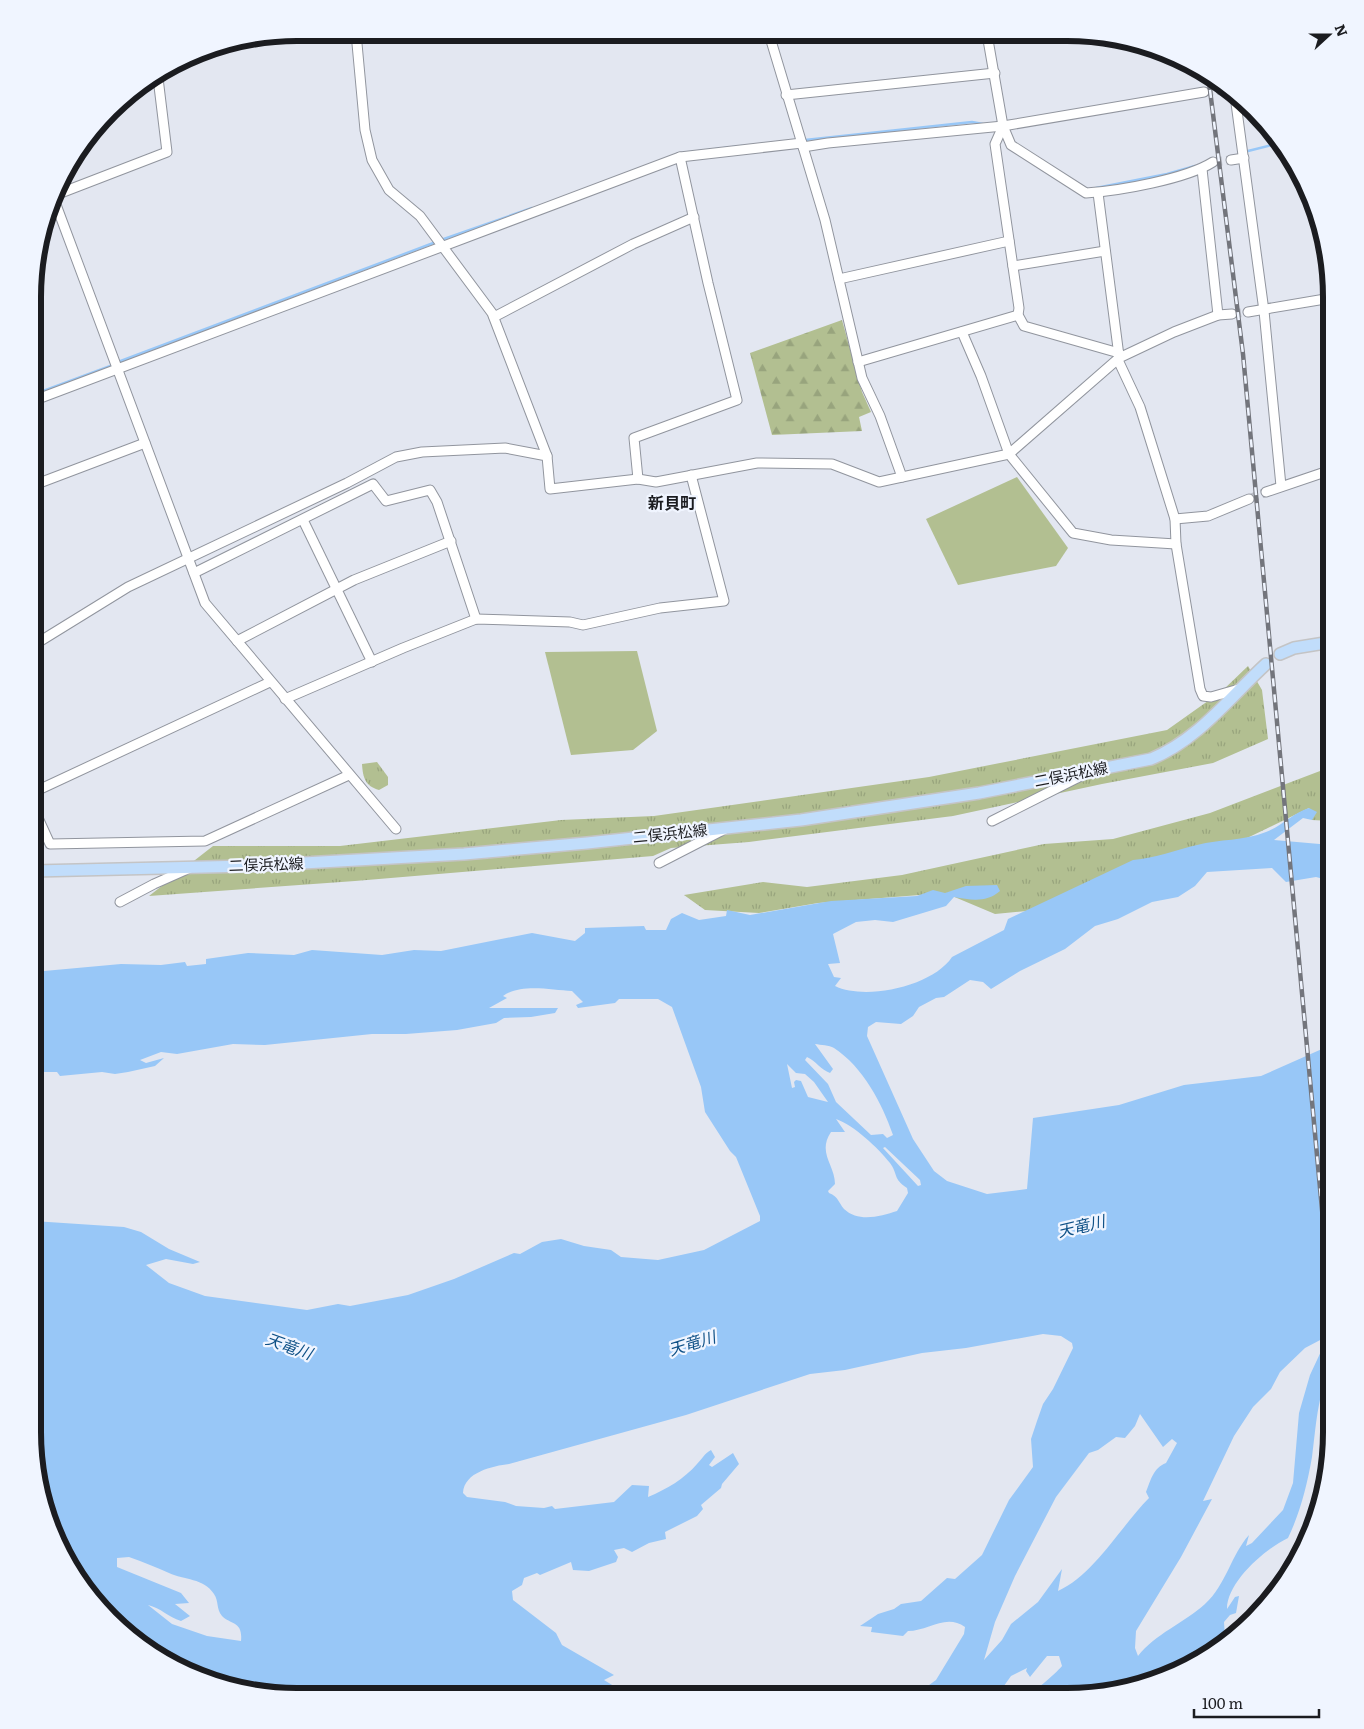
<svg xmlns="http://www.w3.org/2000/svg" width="1364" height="1729" font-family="Literata,'Noto Sans JP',serif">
<defs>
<pattern id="grass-tufts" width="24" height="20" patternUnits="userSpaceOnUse" patternTransform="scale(1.25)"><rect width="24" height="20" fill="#b2bf91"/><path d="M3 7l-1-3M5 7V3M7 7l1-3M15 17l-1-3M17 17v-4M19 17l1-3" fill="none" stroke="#98a47d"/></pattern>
<pattern id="forest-firs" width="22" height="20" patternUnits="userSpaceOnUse" patternTransform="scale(1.25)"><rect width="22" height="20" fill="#b2bf91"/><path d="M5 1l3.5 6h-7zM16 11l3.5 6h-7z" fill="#98a47d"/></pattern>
</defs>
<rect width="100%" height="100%" fill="#e3e7f1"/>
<!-- grass -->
<g fill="url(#grass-tufts)">
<path d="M1248,666L1262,690L1268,739L1213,763L1102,784L953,816L749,842L671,848L653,856L355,881L149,896L213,846H340L561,820L654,816L929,777L1167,730L1222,691Z"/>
<path d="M1331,761V821L1312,820L1309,808L1245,839L1122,867L1027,911L995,914L945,893L818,903L759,913L705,910L684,895L763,882L807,887L902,875L1044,844L1113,839L1210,813L1320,771Z"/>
<path d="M377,762L388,777V785L379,790C365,786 363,778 362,764Z"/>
</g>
<!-- forest -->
<path fill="url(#forest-firs)" d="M842,320L862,392L871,412L859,417L862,431L772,435L750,353Z"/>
<!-- pitch -->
<g fill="#b2bf91">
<path d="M1017,477L1068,548L1056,566L958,585L926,519Z"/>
<path d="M637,651L657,731L633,750L571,755L545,652Z"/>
</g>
<!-- water -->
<path fill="#98c7f7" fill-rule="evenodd" d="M1309,808L1317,812L1312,820L1303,818L1274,840L1331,845V881L1316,877L1286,882L1272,868L1207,872L1195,886L1178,897L1152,902L1118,919L1095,926L1065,949L1020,971L991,989L983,982L970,980L944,997L936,998L919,1007L913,1016L901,1024L876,1022L868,1027L867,1036L913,1139L934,1171L947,1181L987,1194L1027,1189L1033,1118L1119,1105L1184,1085L1261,1076L1331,1045V1368C1317,1396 1316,1427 1312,1457C1307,1486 1300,1513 1288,1538C1265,1549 1227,1582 1227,1609L1235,1597L1239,1596L1236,1613L1230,1615L1224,1622L1225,1637L1233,1632L1234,1626H1237V1633L1226,1641H1219L1213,1651L1199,1661L1135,1687L1083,1696H1022C1032,1695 1055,1674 1062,1666L1059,1656H1047L1030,1677L1026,1671L1027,1668L1011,1676L1001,1690L1011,1687L1013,1692L1010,1696H914L936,1680L964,1634L965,1627C946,1613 928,1631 908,1631L903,1636L871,1632L872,1627L860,1626L878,1614L894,1609L901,1604L921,1601L947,1578L955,1579L982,1555L1009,1500L1033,1467L1031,1439L1037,1421L1043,1404L1053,1389L1073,1348L1072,1343L1061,1336L1043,1334L966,1348L922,1353L845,1370L810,1374L686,1415L509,1464C493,1466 464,1472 463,1493L467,1497L505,1502L516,1506L544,1508L552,1506L555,1509L614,1502L632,1485L649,1486L648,1497C667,1489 684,1479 697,1464C703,1458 704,1454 711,1450L715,1457L709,1465L712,1467L733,1453L739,1464L722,1484L721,1488L701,1505L703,1509L697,1516L665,1532L666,1539L649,1543L632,1552L624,1548L614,1550L618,1557L616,1562L589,1571L573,1570L571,1562L540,1575L537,1573L524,1578L522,1585L512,1591L513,1600L556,1633L562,1645L614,1675L604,1680L630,1696H280L232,1686L217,1678L194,1673L151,1652L98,1606L68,1564L42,1500L33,1436V1221L124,1227L141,1232L169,1249L200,1262L193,1264L166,1259L146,1265L169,1283L205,1296L307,1310L338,1304L350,1306L408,1295L454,1279L514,1253L520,1254L542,1242L561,1239L584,1246L611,1250L621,1257L658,1260L704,1250L760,1221V1216L736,1157L730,1151L705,1112L701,1087L672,1007L658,999H619L615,1003L578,1008L576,1005L583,1002L572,991C551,990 521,983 503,996L507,998L489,1008H558L555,1013L531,1017L504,1018L496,1023L457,1030L406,1034H372L265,1045L233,1044L177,1054L161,1052L140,1060L146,1063L164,1058L155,1066L128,1072L115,1074L102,1072L60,1076L57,1072H33V972L121,964L161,965L185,962L187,966L206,964V959L248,953L294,955L312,950L382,955L414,950L441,951L532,933L575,941L585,933V928L644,926L646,930H666L671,919L682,913L699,920L726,916L727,910L750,915L831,901L917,896L933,890L945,893L966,886L997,885L1000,891C986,903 971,900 954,897L946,906L893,922L875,920L856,922L833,934L840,963L828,964L834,977L841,978L835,986C866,1001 933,986 952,957L1004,930L1008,919L1133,860C1156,858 1175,850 1197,845C1220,839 1243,841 1266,832C1282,826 1293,813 1309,808ZM815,1044C821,1045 829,1045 834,1048C863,1067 882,1103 893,1135L887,1138L883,1134L871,1135L836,1102L828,1084L805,1060L807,1057C816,1061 821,1070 830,1073L833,1069ZM787,1064L796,1073L805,1074L814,1082L828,1102L808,1097L801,1081L796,1080L794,1082L795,1087L792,1088ZM836,1119C855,1126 877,1147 890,1163C898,1174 893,1179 907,1188L908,1193L897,1211C881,1216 859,1223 844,1209C838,1202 839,1197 829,1193L828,1191L835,1184C835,1165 817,1153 831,1132H845ZM885,1147L920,1180L921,1185L918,1186L883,1148ZM1324,1338V1345L1310,1375L1299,1413L1293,1483L1283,1510L1252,1543L1246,1546L1249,1535C1231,1555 1226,1585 1205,1604C1184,1623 1155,1634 1138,1656L1135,1648L1136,1631L1181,1557L1212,1499L1203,1501L1234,1436L1253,1407L1271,1389L1280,1372L1305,1348ZM1140,1414L1163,1447L1172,1439L1177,1443L1166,1463C1153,1468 1151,1480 1146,1492L1149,1498C1121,1526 1094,1575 1058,1591L1062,1569L1038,1602L1011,1624L1002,1640L984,1660L995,1622L1015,1576L1056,1497L1089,1453L1098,1450L1116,1437L1125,1438L1135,1426ZM129,1557C143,1562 156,1567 169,1573C184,1580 204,1578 214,1594C219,1601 216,1609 222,1616C231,1625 243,1621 241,1641L207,1636L172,1624L148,1605C161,1608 168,1617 181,1621L190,1616L175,1604L189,1603L181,1593L117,1567V1558Z"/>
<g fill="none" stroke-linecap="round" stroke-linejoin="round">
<!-- stream -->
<g stroke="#98c7f7" stroke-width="2.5">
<path d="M805,140L972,122L983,124"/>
<path d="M1248,151L1280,143"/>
<path d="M683,153L742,146"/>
<path d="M1096,188L1167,174L1195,166"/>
<path d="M441,240L532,208"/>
<path d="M118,362L436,242"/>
<path d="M35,394L113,365"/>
</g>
<!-- minor-tunnel -->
<g stroke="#bbbec7" stroke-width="9" stroke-dasharray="9 4.5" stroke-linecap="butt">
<path d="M1204,92L1221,90"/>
<path d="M1213,162L1231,160"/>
<path d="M1232,314L1248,312"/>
<path d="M1249,499L1266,492"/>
</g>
<!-- minor casing -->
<g stroke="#91959e" stroke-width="11">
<g id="minor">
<path d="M356,33L365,130L372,160L389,190L420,216L492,313L547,456"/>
<path d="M769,34L825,220L862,378L880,416L902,477"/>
<path d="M987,34L1003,126L1011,145L1086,193C1119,191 1186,179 1213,162"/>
<path d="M1126,41L1162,55L1165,52"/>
<path d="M1221,90L1227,89"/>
<path d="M786,95L995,73"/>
<path d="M1235,96L1264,311L1281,486"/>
<path d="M1003,126L995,144L1019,308L1018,315L1024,326L1119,353"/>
<path d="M803,147L828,143L1003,126L1204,92"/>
<path d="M1231,160L1244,158"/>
<path d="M1202,169L1218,315"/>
<path d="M1098,193L1119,356"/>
<path d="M58,194L167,152L158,78"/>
<path d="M55,202L205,603L396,829"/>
<path d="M1013,266L1105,251"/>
<path d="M839,279L1009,241"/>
<path d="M1248,312L1331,298"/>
<path d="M494,317L633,244L694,217"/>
<path d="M962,332L981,376L1009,454L1073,533L1111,540L1176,544"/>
<path d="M1118,360L1140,407L1175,519L1176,544L1200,689L1203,696L1211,697L1239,689"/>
<path d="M858,362L1018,315"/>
<path d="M35,400L680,157L802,143"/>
<path d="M638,479L634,438L737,400L708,283L680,157"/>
<path d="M34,485L145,443"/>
<path d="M1266,492L1331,470"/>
<path d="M1175,519L1208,516L1249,499"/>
<path d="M303,520L372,662"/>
<path d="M194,573L373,484L386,501L430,490L437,502L476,619"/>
<path d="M237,641L354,580L451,541"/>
<path d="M34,645L128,587L347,483L396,457L422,452L505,448L547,456L550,489L638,479L656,482L757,463L832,464L879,482L1009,454L1119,358L1174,332L1218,315L1232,314"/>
<path d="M285,699L403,648L476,619L570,622L583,625L660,608L724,601L691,475"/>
<path d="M34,792L270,682"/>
<path d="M34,809L50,844L205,841L349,775"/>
<path d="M992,821L1083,775"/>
<path d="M659,863L725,829"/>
<path d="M120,902L154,884L190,868"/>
</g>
</g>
<!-- major casing -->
<g stroke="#c4c4c5" stroke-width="14">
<g id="major">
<path d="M1280,654L1294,648L1331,642"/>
<path d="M34,871L248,866L464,854L587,843L801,820L979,793L1151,759C1198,740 1230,697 1266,664"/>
</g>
</g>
<!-- minor -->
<use href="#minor" stroke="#fff" stroke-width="9"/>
<!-- major -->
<use href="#major" stroke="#c1ddfb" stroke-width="11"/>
<!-- rail casing -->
<g stroke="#73757c" stroke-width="4.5">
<path id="rail" d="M1208,74L1243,354L1331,1307"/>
</g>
<!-- rail -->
<use href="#rail" stroke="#f0f5ff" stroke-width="2.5" stroke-dasharray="8" stroke-linecap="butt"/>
</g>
<g text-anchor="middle" stroke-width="4.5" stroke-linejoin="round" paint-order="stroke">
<!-- street labels -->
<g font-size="15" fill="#1b1c20" stroke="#f0f5ff">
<text transform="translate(1071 775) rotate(-11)" y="5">二俣浜松線</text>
<text transform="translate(670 834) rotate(-6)" y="5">二俣浜松線</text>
<text transform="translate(266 865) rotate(-2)" y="5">二俣浜松線</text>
</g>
<!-- neighbourhood labels -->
<g font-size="16" font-weight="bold" fill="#1b1c20" stroke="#f0f5ff">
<text x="672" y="509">新貝町</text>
</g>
<!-- water labels -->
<g font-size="16" font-style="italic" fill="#0f5187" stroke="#f0f5ff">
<text transform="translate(1081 1226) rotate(-13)" y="6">天竜川</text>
<text transform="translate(692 1343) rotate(-17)" y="6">天竜川</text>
<text transform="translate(289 1346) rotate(20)" y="6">天竜川</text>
</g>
</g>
<!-- crop -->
<path d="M0 0H1364V1729H0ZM297 41H1067A256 256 0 0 1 1323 297V1432A256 256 0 0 1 1067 1688H297A256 256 0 0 1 41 1432V297A256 256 0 0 1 297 41Z" fill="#f0f5ff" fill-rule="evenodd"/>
<path fill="none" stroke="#1b1c20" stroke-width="6" d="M297 41H1067A256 256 0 0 1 1323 297V1432A256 256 0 0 1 1067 1688H297A256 256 0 0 1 41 1432V297A256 256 0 0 1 297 41Z"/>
<!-- north arrow -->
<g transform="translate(1329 35) rotate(69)" stroke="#f0f5ff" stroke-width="4" paint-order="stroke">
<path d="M0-4L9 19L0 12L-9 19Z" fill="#1b1c20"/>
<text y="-8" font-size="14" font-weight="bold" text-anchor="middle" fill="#1b1c20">N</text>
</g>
<!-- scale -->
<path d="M1194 1709v8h125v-8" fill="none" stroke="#1b1c20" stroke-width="2.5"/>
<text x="1202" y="1709" font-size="15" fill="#1b1c20" stroke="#f0f5ff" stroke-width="4" paint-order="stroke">100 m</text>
</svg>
